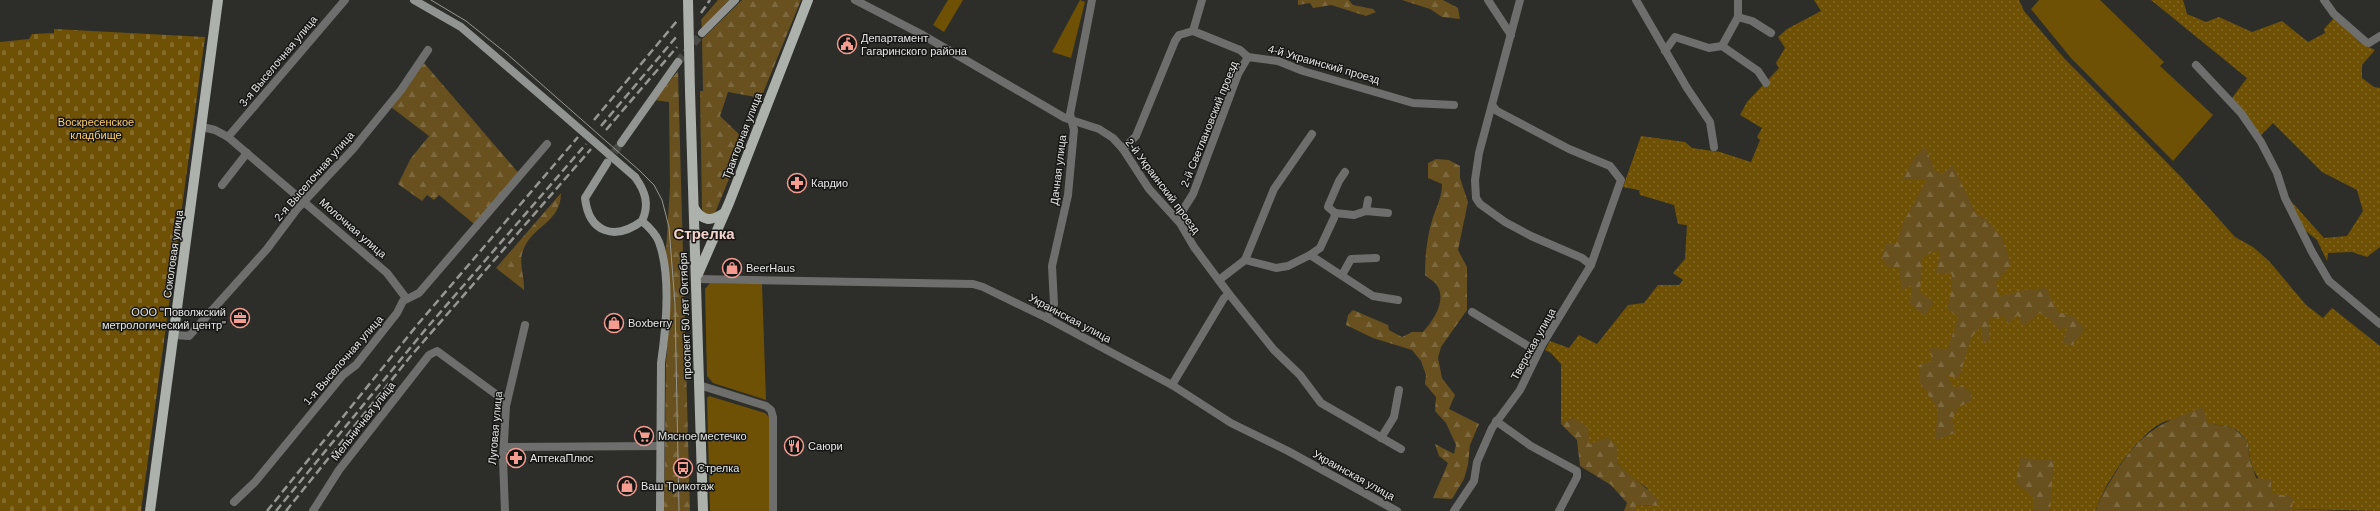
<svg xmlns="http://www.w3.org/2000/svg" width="2380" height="511" font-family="Helvetica,sans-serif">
<defs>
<pattern id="grass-dots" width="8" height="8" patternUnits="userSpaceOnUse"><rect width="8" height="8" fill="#6f5105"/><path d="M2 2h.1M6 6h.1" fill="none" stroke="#846a29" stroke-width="1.8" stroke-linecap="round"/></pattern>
<pattern id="forest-firs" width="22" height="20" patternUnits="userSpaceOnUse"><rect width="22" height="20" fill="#68501f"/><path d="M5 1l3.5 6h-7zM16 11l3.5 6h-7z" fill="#7e693f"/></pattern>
<pattern id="cemetery-stones" width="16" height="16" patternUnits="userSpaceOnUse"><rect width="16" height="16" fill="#6f5105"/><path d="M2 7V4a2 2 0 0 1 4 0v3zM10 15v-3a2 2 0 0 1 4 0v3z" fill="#846a29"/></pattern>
</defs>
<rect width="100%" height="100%" fill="#2d2e29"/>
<!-- grass -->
<g fill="url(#grass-dots)">
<path d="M1814,0H2019L2024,11L2064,58L2183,179L2235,237L2253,247L2269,261L2306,305L2323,318L2332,308L2380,346V511L2291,509C2265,488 2250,478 2248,442C2244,438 2240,432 2235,429C2229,425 2173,419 2166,421C2140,430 2102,486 2096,511H1636L1635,505L1658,506L1646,487L1629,476L1617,463V446L1588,445L1573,418L1561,424V364L1551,353L1545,350L1550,341L1569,348L1579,335L1597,344L1628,305L1644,303L1658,285H1679L1683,280L1673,273L1685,259L1687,225L1678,224L1674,205L1640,195L1639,190L1623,187L1641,136L1685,142L1692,148L1720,152L1751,162L1760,140L1757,137L1762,128L1740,115L1747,102L1779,68L1776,63L1785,48L1778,37L1787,29L1821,11Z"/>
<path d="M2151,0H2183L2187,14L2206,22L2219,17L2252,32L2282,21L2308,42L2325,33L2324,29L2334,18L2361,43L2375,50L2362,65V78L2374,87L2380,88V247L2367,257L2352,252L2328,253L2327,261L2317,240L2301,227L2289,199L2324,238L2347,236L2363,211L2357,190L2322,172L2273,123L2261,135L2232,98L2247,78Z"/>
</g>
<!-- forest -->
<g fill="url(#forest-firs)">
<path d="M718,0H729L702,28L701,20Z"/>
<path d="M742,0H801L761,98L728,92L720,116L745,140L715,213L712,215L704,213L702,209L700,91H703L702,39Z"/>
<path d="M1298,0H1349L1353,5L1373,9L1376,12L1366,16L1331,5L1313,8L1310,3L1298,5Z"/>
<path d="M1402,0H1443L1458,8L1460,19L1442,17L1430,9Z"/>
<path d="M424,63L522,177L479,228L439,195L434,200L427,195L422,201L398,184L411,158L429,136L391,107Z"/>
<path d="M678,71L690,511H664L666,362L668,339L666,251L670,187L669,102L654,100Z"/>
<path d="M1925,146L1935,171L1942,174L1953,165L1976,214L1985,218L2002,237L2011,264L1996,283L1999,296L2024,290L2046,288L2058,312L2073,316L2085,329L2073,345L2062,344L2067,328L2058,329L2051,320L2040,313L2023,326L2018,315L2008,324L2004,316L1989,319V342L1983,343L1981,326L1971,338L1959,378L1947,376L1955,389L1962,385L1972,393L1971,401L1959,407L1952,419L1955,433L1935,440L1938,409L1920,383L1919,365L1932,361L1930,348L1948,349L1958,317L1947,309L1951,293L1952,274L1936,273L1940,252L1934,251L1922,258L1920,292L1934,302L1925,316L1910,304L1912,285L1902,290L1899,268L1886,266L1882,257L1886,244H1896L1903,223L1927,179H1902L1914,158Z"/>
<path d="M1436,159L1449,160L1460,166V178L1468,202L1458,250L1467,267V310L1441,347L1438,358L1442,378L1455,395L1449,409L1479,424L1470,445L1468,465L1464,479L1452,499L1433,498L1448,463L1439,456L1435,444L1454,454L1456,445L1446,423L1435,411L1436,397L1425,384L1426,375L1421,361L1412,350L1373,338L1346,325L1348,315L1353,310L1388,325L1389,330L1402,337L1412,332H1423C1433,320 1447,302 1437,285C1435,282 1428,278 1425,275C1425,255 1427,236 1433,217C1437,206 1442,197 1442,184L1428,178V163Z"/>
<path d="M561,193C561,223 531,226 523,251C518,263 525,277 524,290L496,268Z"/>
<path d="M2203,407L2208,423L2234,428L2248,442L2249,455L2256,478L2271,480V493L2293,497L2292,509L2343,511H2096C2099,498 2107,487 2114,475C2141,432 2156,425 2203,407Z"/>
<path d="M1573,418L1588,427L1589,444L1608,437L1617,446V463C1630,477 1646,486 1659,501L1658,506L1636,505V511H1624L1627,503L1611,485L1580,466L1577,440L1561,424Z"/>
<path d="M2020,458L2054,460L2050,511H2033L2034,498L2016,483Z"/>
</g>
<!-- cemetery -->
<path fill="url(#cemetery-stones)" d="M54,29L205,37L141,511H0V42L29,39L32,34L54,33Z"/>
<!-- park -->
<g fill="#6f5105">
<path d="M948,0H963L944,32L933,25Z"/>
<path d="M1080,0L1085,2L1071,58L1052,52Z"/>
<path d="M2039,0H2100L2164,62L2160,66L2213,115L2173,161L2071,58L2031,9Z"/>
<path d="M710,283L762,284L766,400L713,383L707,376L705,289Z"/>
<path d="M709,396L765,413L769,417V511H710L707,398Z"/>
</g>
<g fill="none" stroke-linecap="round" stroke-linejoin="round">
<!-- secondary-tunnel -->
<g stroke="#494a45" stroke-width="8" stroke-dasharray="8 4" stroke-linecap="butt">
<path d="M678,62L702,33"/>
<path d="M607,162L621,143"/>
</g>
<!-- street -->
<g stroke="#6e6f6d" stroke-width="8">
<path d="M855,0L921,34L1065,118L1099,129L1113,138L1123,149L1149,189L1180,223L1194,247L1229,294L1274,350L1300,375L1321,403L1401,449"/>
<path d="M1488,0L1511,35"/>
<path d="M1520,0L1479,153L1475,180L1476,198L1480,204L1505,222L1531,236L1582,258L1591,265"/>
<path d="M1636,0L1687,88L1710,122L1714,147"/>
<path d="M2324,0L2334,14L2366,42L2369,43L2380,36"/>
<path d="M1738,17L1752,21L1771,33"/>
<path d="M1193,31L1240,50L1248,57L1278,61L1303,71L1413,103L1454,105"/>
<path d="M1193,31L1202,0"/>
<path d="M1722,46L1738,17V0"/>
<path d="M1665,51L1675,37L1709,48L1722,46L1758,71L1766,83"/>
<path d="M2196,65L2241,113L2261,142L2277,173L2285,198L2312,252L2329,281L2380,324"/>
<path d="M202,127L215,130L228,137L387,273L406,298"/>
<path d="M228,137L345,0"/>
<path d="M1123,149L1136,136L1175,41L1179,35L1193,31"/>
<path d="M222,185L247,153"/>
<path d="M1366,211L1368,200"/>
<path d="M1335,213L1354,215L1366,211L1388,213"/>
<path d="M1175,217L1181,213L1193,194L1238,74L1248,57"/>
<path d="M1310,255L1320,248L1334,218L1335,213L1328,207L1329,204L1339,181L1345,172"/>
<path d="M1245,260L1276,268L1288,266L1310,255L1373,296L1398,300"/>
<path d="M1342,275L1351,259L1376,258"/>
<path d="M696,279L973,284L983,287L1047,318L1172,385L1231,423L1288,451L1397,511"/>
<path d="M1219,280L1245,260L1274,189L1312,134"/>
<path d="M1472,312L1538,352"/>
<path d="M1047,318L1054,304L1052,266L1068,195L1074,130L1070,114L1092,0"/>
<path d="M174,335L189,336L267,249L297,209L353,149L401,90L428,50"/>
<path d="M699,385L766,406L771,410L773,417V511"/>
<path d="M1172,385L1224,298L1229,294"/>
<path d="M1496,421L1531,446L1577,471V477L1559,511"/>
<path d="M1381,438L1394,417L1399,390"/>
<path d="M504,447L660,446"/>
<path d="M234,502L255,482L343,375L356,365L397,313L403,301L419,293L547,144"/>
<path d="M313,511L339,470L429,355L437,351L497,395L507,401"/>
<path d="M505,511L503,459L506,406L525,325"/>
<path d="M1454,511L1474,481L1477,462L1492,428L1520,390L1542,345L1591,265L1621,180L1610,166L1569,149L1497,111L1492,105"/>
</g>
<!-- secondary -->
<g stroke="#929491" stroke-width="8">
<path d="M414,0L461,27L552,105"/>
<path d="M702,33L735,0"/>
<path d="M621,143L678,62"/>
<path d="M607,163L585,198C589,233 615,241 642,221C650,204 645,191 635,177"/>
<path d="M642,221C649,227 656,234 659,242C671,275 666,329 661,363L660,511"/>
</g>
<!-- primary -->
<g stroke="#adb1ac" stroke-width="10">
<path d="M690,91L703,511"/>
<path d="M694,208C702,221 711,222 724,213"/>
<path d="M698,274L729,203L808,0"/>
<path d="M150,511L218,0"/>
</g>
<!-- tram -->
<path stroke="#969793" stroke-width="1" d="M431,0L466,21L506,53L640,171L654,185L662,200L669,227L675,304L679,511"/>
<!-- rail -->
<g stroke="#969793" stroke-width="2.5" stroke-dasharray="8 4" stroke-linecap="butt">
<path d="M701,13L710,0"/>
<path d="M594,120L677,21"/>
<path d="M601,126L677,36"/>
<path d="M606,130L677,47"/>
<path d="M267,511L418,324L578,137"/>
<path d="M276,511L425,330L586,144"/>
<path d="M286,511L410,357L591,149"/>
</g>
<!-- secondary-bridge -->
<path stroke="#929491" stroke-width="8" d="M552,105L635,177"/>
<!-- primary-bridge -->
<path stroke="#adb1ac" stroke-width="10" d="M688,0L690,91"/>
</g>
<!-- icons -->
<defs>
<g id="civic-ring" transform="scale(1)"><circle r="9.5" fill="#151614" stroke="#f59c91" stroke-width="1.5"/><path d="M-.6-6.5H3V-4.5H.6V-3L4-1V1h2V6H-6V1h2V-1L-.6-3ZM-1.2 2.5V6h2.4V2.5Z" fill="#f59c91"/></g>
<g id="pharmacy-ring" transform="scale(1)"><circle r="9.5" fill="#151614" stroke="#f59c91" stroke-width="1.5"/><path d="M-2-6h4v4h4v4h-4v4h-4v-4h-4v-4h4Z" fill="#f59c91"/></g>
<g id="shop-ring" transform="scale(1)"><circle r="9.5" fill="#151614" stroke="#f59c91" stroke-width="1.5"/><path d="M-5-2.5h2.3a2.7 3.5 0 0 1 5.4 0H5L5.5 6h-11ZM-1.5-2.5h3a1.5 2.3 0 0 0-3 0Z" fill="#f59c91"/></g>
<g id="office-ring" transform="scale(1)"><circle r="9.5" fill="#151614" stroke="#f59c91" stroke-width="1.5"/><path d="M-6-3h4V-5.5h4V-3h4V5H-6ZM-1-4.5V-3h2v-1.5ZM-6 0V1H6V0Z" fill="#f59c91"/></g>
<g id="supermarket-ring" transform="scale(1)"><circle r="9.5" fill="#151614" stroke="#f59c91" stroke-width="1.5"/><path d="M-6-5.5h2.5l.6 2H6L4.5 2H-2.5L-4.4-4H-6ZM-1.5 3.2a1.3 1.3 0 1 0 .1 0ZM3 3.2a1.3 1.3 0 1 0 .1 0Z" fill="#f59c91"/></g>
<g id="restaurant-ring" transform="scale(1)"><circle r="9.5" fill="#151614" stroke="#f59c91" stroke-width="1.5"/><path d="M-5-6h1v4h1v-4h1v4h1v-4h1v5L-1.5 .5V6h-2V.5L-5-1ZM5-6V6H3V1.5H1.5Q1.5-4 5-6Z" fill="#f59c91"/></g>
<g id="bus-ring" transform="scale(1)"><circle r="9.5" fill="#151614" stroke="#f59c91" stroke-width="1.5"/><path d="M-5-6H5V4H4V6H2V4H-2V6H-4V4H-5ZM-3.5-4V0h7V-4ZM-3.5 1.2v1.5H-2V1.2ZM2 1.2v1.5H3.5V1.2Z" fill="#f59c91"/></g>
</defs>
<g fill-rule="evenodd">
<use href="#civic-ring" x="847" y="44"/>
<use href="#pharmacy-ring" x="797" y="183"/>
<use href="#shop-ring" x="732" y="268"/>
<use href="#office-ring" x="240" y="318"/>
<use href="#shop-ring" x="614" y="323"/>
<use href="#supermarket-ring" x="644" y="436"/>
<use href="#restaurant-ring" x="794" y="446"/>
<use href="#pharmacy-ring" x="516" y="458"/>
<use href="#bus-ring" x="683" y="468"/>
<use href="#shop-ring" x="627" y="486"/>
</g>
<g text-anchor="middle" stroke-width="3" stroke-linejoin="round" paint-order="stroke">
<!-- poi labels -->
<g font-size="11" fill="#e6e7e4" stroke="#151614" text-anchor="start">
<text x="861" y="42">Департамент<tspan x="861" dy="13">Гагаринского района</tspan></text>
<text x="811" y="187">Кардио</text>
<text x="746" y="272">BeerHaus</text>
<text x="226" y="316" text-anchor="end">ООО "Поволжский<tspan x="226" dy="13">метрологический центр"</tspan></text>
<text x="628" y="327">Boxberry</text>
<text x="658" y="440">Мясное местечко</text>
<text x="808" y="450">Саюри</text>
<text x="530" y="462">АптекаПлюс</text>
<text x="697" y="472">Стрелка</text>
<text x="641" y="490">Ваш Трикотаж</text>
</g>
<!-- street labels -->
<g font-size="11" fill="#e6e7e4" stroke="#151614">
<text transform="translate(278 61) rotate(-50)" y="4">3-я Выселочная улица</text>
<text transform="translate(1324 64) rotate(16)" y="4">4-й Украинский проезд</text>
<text transform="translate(1209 124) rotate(-68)" y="4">2-й Светлановский проезд</text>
<text transform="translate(742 136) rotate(-69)" y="4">Тракторная улица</text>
<text transform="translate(1058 170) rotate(-83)" y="4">Дачная улица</text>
<text transform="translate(314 176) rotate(-49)" y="4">2-я Выселочная улица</text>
<text transform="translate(1163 186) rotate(53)" y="4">2-й Украинский проезд</text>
<text transform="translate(353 228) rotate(41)" y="4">Молочная улица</text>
<text transform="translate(173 254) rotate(-82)" y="4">Соколовая улица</text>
<text transform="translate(685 316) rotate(-92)" y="4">проспект 50 лет Октября</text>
<text transform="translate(1070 318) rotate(28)" y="4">Украинская улица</text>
<text transform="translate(1533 344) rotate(-61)" y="4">Тверская улица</text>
<text transform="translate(343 360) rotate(-49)" y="4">1-я Выселочная улица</text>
<text transform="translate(363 421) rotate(-52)" y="4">Мельничная улица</text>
<text transform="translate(495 428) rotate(-85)" y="4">Луговая улица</text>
<text transform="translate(1354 475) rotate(29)" y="4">Украинская улица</text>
</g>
<!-- park labels -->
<g font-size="11" fill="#fccd72" stroke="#151614">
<text x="96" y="126">Воскресенское<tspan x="96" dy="13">кладбище</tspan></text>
</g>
<!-- district labels -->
<g font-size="15" font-weight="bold" fill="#f7d4ce" stroke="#151614">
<text x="704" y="239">Стрелка</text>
</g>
</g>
</svg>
